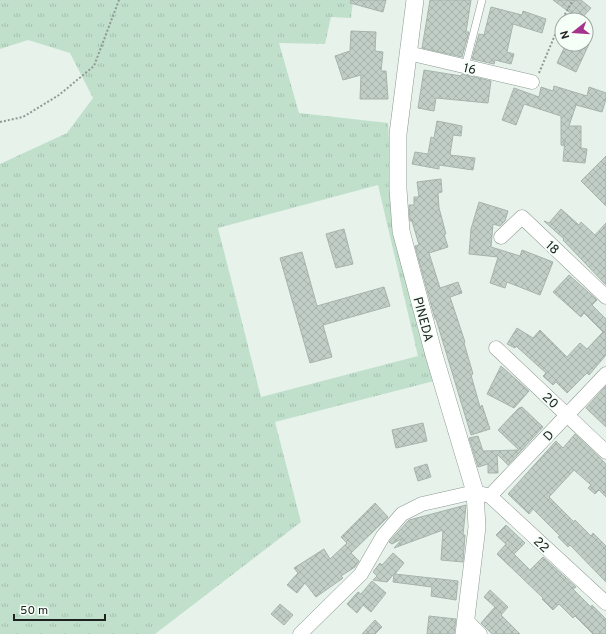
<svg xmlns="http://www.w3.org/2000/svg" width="606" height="634" font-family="Overpass,sans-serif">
<defs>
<pattern id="grass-tufts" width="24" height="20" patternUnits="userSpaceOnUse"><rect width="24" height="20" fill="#c0e0cc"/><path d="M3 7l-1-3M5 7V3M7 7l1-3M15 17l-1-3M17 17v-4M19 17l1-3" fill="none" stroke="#a5c0af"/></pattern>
<pattern id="building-cross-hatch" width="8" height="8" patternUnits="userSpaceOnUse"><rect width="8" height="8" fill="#c1cec6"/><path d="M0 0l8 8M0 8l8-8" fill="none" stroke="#a5b1aa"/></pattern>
</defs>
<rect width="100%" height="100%" fill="#e6f2ea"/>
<!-- grass -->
<path fill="url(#grass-tufts)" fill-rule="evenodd" d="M0,0H353L351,18L331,17L325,44L279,43L299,113L388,123L395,230L434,381L275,422L301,522L155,634H0V164L67,133L93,98L70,53L28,40L0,49ZM378,185L418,356L261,397L218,228Z"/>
<!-- building -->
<g fill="url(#building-cross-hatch)" stroke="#a7b4ac">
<path d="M351,0H386L383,12L350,3Z"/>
<path d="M430,0H471L466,32H469L462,57L422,48Z"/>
<path d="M553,0H581L591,8L580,20Z"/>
<path d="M491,7L522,15L523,11L546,19L542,33L513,24L507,52L514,54L511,64L495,60L494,64L472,59L479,34L484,35Z"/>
<path d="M351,31L376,32L375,51L383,52L381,71H386L388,99H360L361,75L343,80L335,56L350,51Z"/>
<path d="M566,44H589L576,72L557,63Z"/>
<path d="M424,70L461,76L462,74L491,81L488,103L436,98L434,111L418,108Z"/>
<path d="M554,86L587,96L589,87L606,93V99L602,112L576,105L569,126H581V148L587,149L585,163L563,161L565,139L563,146L561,145V116L524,104L516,125L502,120L514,88L539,97L541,87L553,91Z"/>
<path d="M437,121L462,126L461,136L453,135L450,155L475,158L473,170L439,165V169L412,164L415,152L428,154L431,137L434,138Z"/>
<path d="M606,156V206L581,181Z"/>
<path d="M441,179L442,192L438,193L439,208L446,234H444L448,247L429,253L440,288L458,282L462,293L450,297L465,342L464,343L473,374L471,375L480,407L482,405L490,429L471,435L436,319H435L415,246L419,245L412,221H410L409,205H414V197H419L417,182Z"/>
<path d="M479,202L508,211L505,221L500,226L493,224L491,247L520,256L522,250L553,262L540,295L507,282L505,288L490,283L498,257L469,254L471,229Z"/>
<path d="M561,209L579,225L581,222L595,235L606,223V285L563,240L564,239L544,221L549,223Z"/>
<path d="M344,229L353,264L336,268L326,234Z"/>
<path d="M302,252L317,306L384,287L390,306L323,325L332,357L310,363L280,258Z"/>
<path d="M569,275L597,300L592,305L606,319V355L589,375L587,373L567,393L556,382L553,385L543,376L546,373L516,346L515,348L507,344L517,328L533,338L540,330L567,357L580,343L587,349L603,332L584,313L581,317L553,292Z"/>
<path d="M501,366L529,391L514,408L487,394Z"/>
<path d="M606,386V427L586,408Z"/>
<path d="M522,407L543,427L508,465L497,454L498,473H488V464L478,467L469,438L478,436L483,451L519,450L498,430L519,408Z"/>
<path d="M423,423L427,441L396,448L392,430Z"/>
<path d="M575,434L606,464V497L599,490L595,494L588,488L591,485L574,470L549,497L574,522L575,520L591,536L593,533L606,546V582L570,545L568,547L558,537L560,536L533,509L529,514L508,494L556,441L563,448Z"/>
<path d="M427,464L431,477L418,481L414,468Z"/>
<path d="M375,503L388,517L351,553L359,561L355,567L341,576L343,578L316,597L305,583L297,593L287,585L298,573L294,568L324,549L330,559L347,543L341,537Z"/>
<path d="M466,505L463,535H465L463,562L441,560L443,530L394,548L403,538L392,544L389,542L409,520Z"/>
<path d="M506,525L525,543L514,554L530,570L543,557L576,587L573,589L591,607L592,605L606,619V634H593L575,616L573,618L559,604L553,610L542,599L543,598L497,554L506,544L496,535Z"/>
<path d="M393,553L404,563L395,574L458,581L456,600L431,596L432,587L393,582L394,574L387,582L373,580L377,576L373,572L380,563L382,565Z"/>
<path d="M372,581L386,593L371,612L363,605L357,613L347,604L358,592L361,594Z"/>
<path d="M490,590L508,607L501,615L520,634H492L481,623L495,607L484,597Z"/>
<path d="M280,604L293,615L284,625L271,614Z"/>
<path d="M429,616L456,619L454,634H427Z"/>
<path d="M375,620L382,627L375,634H362Z"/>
</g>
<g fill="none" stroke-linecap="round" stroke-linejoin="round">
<!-- service casing -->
<g stroke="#8d9992" stroke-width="8">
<path id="service" d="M465,67L482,0"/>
</g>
<!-- minor casing -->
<g stroke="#8d9992" stroke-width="15">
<g id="minor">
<path d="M408,53L532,82"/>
<path d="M501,237L522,217L606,297"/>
<path d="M496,348L606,452"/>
<path d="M490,496L606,374"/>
<path d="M466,620L480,634"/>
<path d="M300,634L361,574L383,536L402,514L422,504L475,492L490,496L606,603"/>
</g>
</g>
<!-- tertiary casing -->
<g stroke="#8d9992" stroke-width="18">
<path id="tertiary" d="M415,0L398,134V189L401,231L434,355L475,492L477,527L464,634"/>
</g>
<!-- path -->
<g stroke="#909993" stroke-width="2" stroke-dasharray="2 2" stroke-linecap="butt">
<path d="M539,73L560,23L573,0"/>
<path d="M0,122L23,117L59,95L94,66L119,0"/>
</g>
<!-- service -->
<use href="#service" stroke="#fff" stroke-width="7"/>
<!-- minor -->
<use href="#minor" stroke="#fff" stroke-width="14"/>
<!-- tertiary -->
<use href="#tertiary" stroke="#fff" stroke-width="17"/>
</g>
<g text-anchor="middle" stroke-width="4" stroke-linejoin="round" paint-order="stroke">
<!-- street labels -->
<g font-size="13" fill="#1f2320" stroke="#f5fff8">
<text transform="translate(470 68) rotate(13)" y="5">16</text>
<text transform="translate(553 247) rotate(43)" y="5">18</text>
<text transform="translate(424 319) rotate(75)" y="5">PINEDA</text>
<text transform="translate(551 400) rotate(43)" y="5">20</text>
<text transform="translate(548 435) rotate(-46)" y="5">D</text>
<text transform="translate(542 544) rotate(43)" y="5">22</text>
</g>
</g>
<!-- north arrow -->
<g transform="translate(574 32) rotate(253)"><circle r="19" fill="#f5fff8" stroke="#9fa7a2"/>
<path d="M0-3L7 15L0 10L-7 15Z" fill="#a7328c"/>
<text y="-6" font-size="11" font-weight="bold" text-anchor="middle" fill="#1f2320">N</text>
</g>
<!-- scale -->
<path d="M14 614v6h91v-6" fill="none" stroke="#1f2320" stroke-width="2"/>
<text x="20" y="614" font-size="12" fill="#1f2320" stroke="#f5fff8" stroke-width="3" paint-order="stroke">50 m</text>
</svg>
